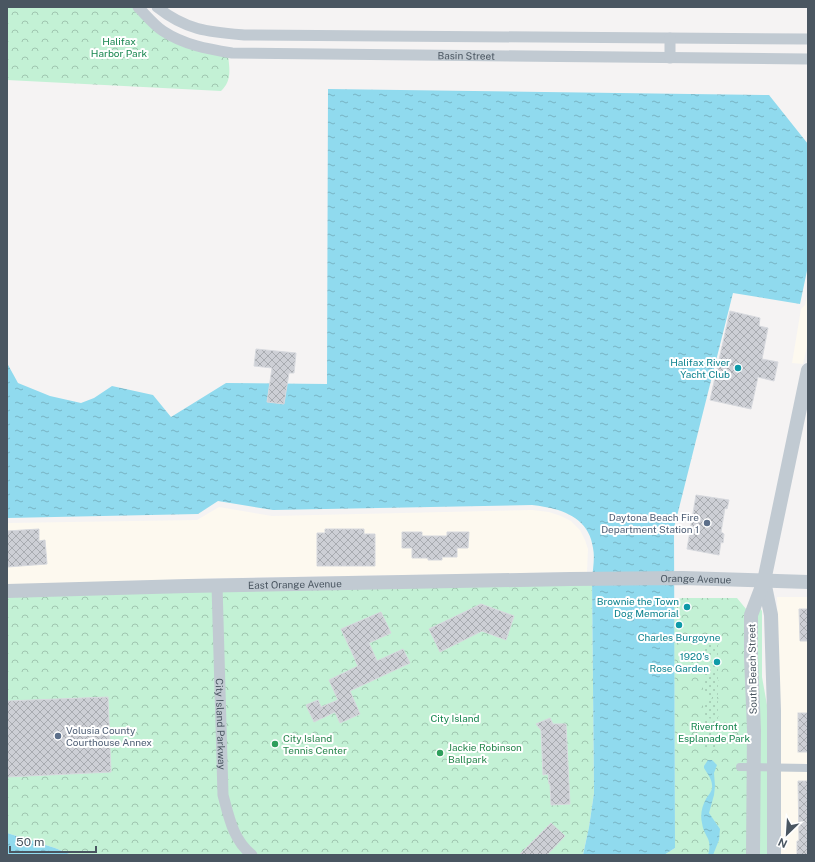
<svg xmlns="http://www.w3.org/2000/svg" width="815" height="862" font-family="'Public Sans',sans-serif">
<defs>
<pattern id="park-crowns" width="20" height="18" patternUnits="userSpaceOnUse"><rect width="20" height="18" fill="#c3f1d5"/><path d="M2 6a3 3 0 1 1 6 0M12 15a3 3 0 1 1 6 0" fill="none" stroke="#a0c6b0"/></pattern>
<pattern id="garden-dots" width="8" height="8" patternUnits="userSpaceOnUse"><rect width="8" height="8" fill="#c3f1d5"/><path d="M2 2h.1M6 6h.1" fill="none" stroke="#a0c6b0" stroke-width="1.8" stroke-linecap="round"/></pattern>
<pattern id="water-ripples" width="26" height="14" patternUnits="userSpaceOnUse"><rect width="26" height="14" fill="#90daee"/><path d="M2 4q2-2 4 0t4 0M15 11q2-2 4 0t4 0" fill="none" stroke="#78b4c4"/></pattern>
<pattern id="building-cross-hatch" width="8" height="8" patternUnits="userSpaceOnUse"><rect width="8" height="8" fill="#cdcfd5"/><path d="M0 0l8 8M0 8l8-8" fill="none" stroke="#a8abb0"/></pattern>
</defs>
<rect width="100%" height="100%" fill="#f5f3f3"/>
<!-- commercial -->
<g fill="#fdf9ef">
<path d="M808,291V342L803,364L792,363L801,309L805,305Z"/>
<path d="M219,507L272,516L532,510L549,512L561,516L571,521L580,530L585,540L588,549L587,572L223,578L7,585V523L197,520Z"/>
<path d="M777,597H808V855H780V711Z"/>
</g>
<!-- grass -->
<path fill="#c3f1d5" d="M760,608L762,611V677L767,705L768,855H759L757,657L758,610Z"/>
<!-- park -->
<g fill="url(#park-crowns)">
<path d="M7,7H138L162,30L228,53C229,68 233,80 221,91L7,80Z"/>
<path d="M592,579L594,793L589,827L583,855H72L55,848L7,833V594Z"/>
<path d="M682,598H737L751,615L753,855H664L675,848L674,600Z"/>
</g>
<!-- garden -->
<g fill="url(#garden-dots)">
<path d="M707,634H715L718,638V655H704V638L706,637Z"/>
<rect x="703" y="664" width="15" height="33"/>
<path d="M703,699L718,700V719L703,718Z"/>
<path d="M703,721H718L717,748L703,747Z"/>
</g>
<!-- water -->
<g fill="url(#water-ripples)">
<path d="M328,89L769,95L808,144V266L800,304L733,293L674,528L675,848L664,855H583L589,827L594,793L592,579C593,569 595,557 593,548C589,516 559,508 532,505L273,510L218,501L198,514L7,518V363L18,383L50,396L81,403L94,398L112,386L153,395L171,417L226,383L327,384Z"/>
<path d="M708,760H712L717,765L714,773L715,786L714,795L709,813L720,829L719,840L713,855H708C713,837 704,838 702,823C700,815 702,806 706,799C709,794 713,791 712,785C712,779 707,773 704,768V766Z"/>
<path d="M7,833L55,848L72,855H7Z"/>
</g>
<!-- building -->
<g fill="url(#building-cross-hatch)" stroke="#d7d9de">
<path d="M730,311L760,318L759,326L768,328L762,359L778,362L774,381L758,377L751,409L710,400Z"/>
<path d="M256,349L296,353L294,373H289L284,404L267,402L272,368L254,366Z"/>
<path d="M696,495L729,500L727,509L725,508L721,532L724,534L723,543L721,542L719,555L687,549Z"/>
<path d="M39,529V541L45,540L47,564L7,567V531Z"/>
<path d="M325,529H364V534H375V566H317V533H325Z"/>
<path d="M402,532H422V536H447V532H469L468,548H457V557H442V560H428V558H412V548H402Z"/>
<path d="M481,604L514,616L506,640L482,631L440,652L429,629Z"/>
<path d="M799,609H808V641H800Z"/>
<path d="M381,612L391,633L369,643L377,661L403,649L410,663L350,691L360,714L340,723L335,712L314,722L306,705L318,700L321,707L338,700L329,680L358,666L341,629Z"/>
<path d="M108,697L111,772L7,777V701Z"/>
<rect x="798" y="713" width="10" height="39"/>
<path d="M550,718L553,724H566L570,804L551,805L550,784H549L548,774L543,775L541,730L536,724Z"/>
<path d="M798,781H808V855H797V841H799Z"/>
<path d="M551,823L565,836L547,855H519Z"/>
</g>
<g fill="none" stroke-linecap="round" stroke-linejoin="round">
<!-- pedestrian -->
<path stroke="#c1cad2" stroke-width="8" d="M740,767L808,768"/>
<!-- minor -->
<g stroke="#c1cad2" stroke-width="11">
<path id="s1" d="M138,7C146,15 154,25 163,31C184,45 208,49 232,53L808,59"/>
<path d="M157,7C187,31 210,32 246,35L808,39"/>
<path d="M670,38V58"/>
<path id="s2" d="M217,585L223,795C229,817 233,840 252,855"/>
</g>
<!-- tertiary -->
<g stroke="#c1cad2" stroke-width="14">
<path d="M764,581L771,615L774,711V855"/>
<path id="s3" d="M7,591L188,586L570,579L683,578L808,582"/>
<path d="M753,855L754,730L751,657V615L764,581L808,370"/>
</g>
</g>
<!-- markers -->
<g fill="#0f9aa8" stroke="#fff" stroke-width="1.5">
<circle cx="738" cy="368" r="4"/>
<circle cx="687" cy="607" r="4"/>
<circle cx="679" cy="625" r="4"/>
<circle cx="717" cy="662" r="4"/>
</g>
<g fill="#5c6f8a" stroke="#fff" stroke-width="1.5">
<circle cx="707" cy="523" r="4"/>
<circle cx="58" cy="736" r="4"/>
</g>
<g fill="#2e9e5b" stroke="#fff" stroke-width="1.5">
<circle cx="275" cy="744" r="4"/>
<circle cx="440" cy="753" r="4"/>
</g>
<g text-anchor="middle" stroke-width="4" stroke-linejoin="round" paint-order="stroke">
<!-- park labels -->
<g font-size="10" fill="#17864f" stroke="#fff">
<text x="119" y="45">Halifax<tspan x="119" dy="12">Harbor Park</tspan></text>
<text x="455" y="722">City Island</text>
<text x="714" y="730">Riverfront<tspan x="714" dy="12">Esplanade Park</tspan></text>
</g>
<!-- street labels -->
<g font-size="10" fill="#4a5661" stroke="#fff">
<text dy="4" stroke="none"><textPath href="#s1" startOffset="342">Basin Street</textPath></text>
<text dy="4" stroke="none"><textPath href="#s3" startOffset="689">Orange Avenue</textPath></text>
<text dy="4" stroke="none"><textPath href="#s3" startOffset="288">East Orange Avenue</textPath></text>
<text transform="translate(752 669) rotate(-91)" y="4">South Beach Street</text>
<text dy="4" stroke="none"><textPath href="#s2" startOffset="139">City Island Parkway</textPath></text>
</g>
<!-- culture labels -->
<g font-size="10" fill="#0d838f" stroke="#fff" text-anchor="end">
<text x="730" y="366">Halifax River<tspan x="730" dy="12">Yacht Club</tspan></text>
<text x="679" y="605">Brownie the Town<tspan x="679" dy="12">Dog Memorial</tspan></text>
<text x="679" y="641" text-anchor="middle">Charles Burgoyne</text>
<text x="709" y="660">1920's<tspan x="709" dy="12">Rose Garden</tspan></text>
</g>
<!-- service labels -->
<g font-size="10" fill="#4e5e75" stroke="#fff" text-anchor="end">
<text x="699" y="521">Daytona Beach Fire<tspan x="699" dy="12">Department Station 1</tspan></text>
<text x="66" y="734" text-anchor="start">Volusia County<tspan x="66" dy="12">Courthouse Annex</tspan></text>
</g>
<!-- leisure labels -->
<g font-size="10" fill="#27864d" stroke="#fff" text-anchor="start">
<text x="283" y="742">City Island<tspan x="283" dy="12">Tennis Center</tspan></text>
<text x="448" y="751">Jackie Robinson<tspan x="448" dy="12">Ballpark</tspan></text>
</g>
</g>
<!-- border -->
<rect width="815" height="862" fill="none" stroke="#4a5661" stroke-width="16"/>
<!-- north arrow -->
<g transform="translate(787 834) rotate(205)" stroke="#ffffff" stroke-width="3" paint-order="stroke">
<path d="M0-3L7 15L0 10L-7 15Z" fill="#4a5661"/>
<text y="-6" font-size="11" font-weight="bold" text-anchor="middle" fill="#4a5661">N</text>
</g>
<!-- scale -->
<path d="M10 846v6h86v-6" fill="none" stroke="#4a5661" stroke-width="2"/>
<text x="16" y="846" font-size="12" fill="#4a5661" stroke="#ffffff" stroke-width="3" paint-order="stroke">50 m</text>
</svg>
